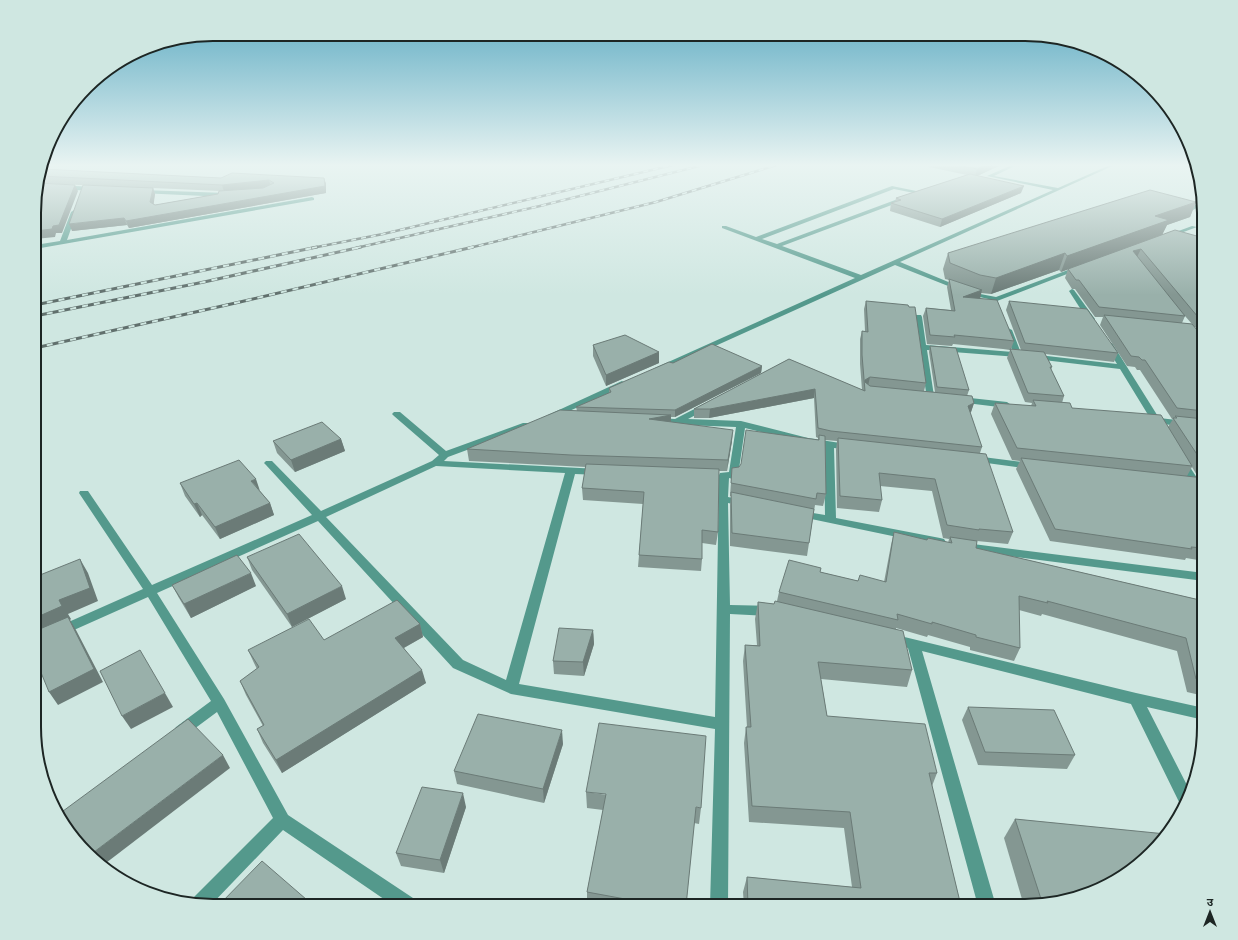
<svg xmlns="http://www.w3.org/2000/svg" width="1238" height="940" font-family="'Titillium Web','Noto Sans Devanagari',sans-serif">
<rect width="100%" height="100%" fill="#cfe7e1"/>
<g fill="none" stroke-linecap="round" stroke-linejoin="round">
<!-- minor -->
<g fill="#54998c" fill-rule="evenodd">
<path d="M1014,164H1019L994,176L1058,188L1112,164H1117L900,262L975,293L996,297L1076,267H1080V269L997,301L971,295L895,265L662,370H659L655,368L855,278L722,228V226H726L756,237L892,186L921,192V194L782,246L861,275L1053,190L987,176ZM894,189L914,193L777,244L762,239Z"/>
<path d="M37,184L95,187L98,189L95,191L37,188Z"/>
<path d="M142,190L226,193L229,195L226,197L140,193V191Z"/>
<path d="M312,197L314,198V200L35,249V245L60,241L71,212L74,210L77,212L67,240Z"/>
<path d="M1201,202L1202,205L1193,210L1190,208Z"/>
<path d="M1192,226L1197,227L1170,237L1165,236Z"/>
<path d="M1072,289L1074,290L1095,319L1094,321H1091L1087,319L1069,291Z"/>
<path d="M915,315H921L922,317L926,345L1013,352L1004,330L1008,328L1012,330L1021,353L1117,364L1105,345L1106,343H1112L1159,418L1204,423V429L1163,424L1162,427H1156L1153,423L1147,420L1150,418L1120,369L1018,357L927,350L934,396L930,399L927,398L914,317Z"/>
<path d="M1181,327L1204,329V333L1181,331Z"/>
<path d="M622,381L626,384L625,386L556,417L553,418L548,415Z"/>
<path d="M961,397L1007,402L1011,405L1007,408L958,402L957,400L958,398Z"/>
<path d="M706,403L709,404L710,406L709,408L688,419L741,421L808,438L853,445L855,447L850,450L834,448L836,518L940,538L944,539L946,542L944,545L940,546L797,516L796,514L797,512L801,511L825,515L824,446L808,444L745,428L738,476L733,479L729,478L728,497L746,501L747,503L742,506L728,503L730,605L770,606L774,608L776,611L774,614L770,616L730,614L728,906H710L715,729L511,694L453,668L318,521L157,593L224,699L288,815L416,900L419,906H394L283,830L210,906L190,903L192,899L273,818L217,712L186,735L181,737L176,735L174,731L176,727L211,701L148,597L65,634L60,636L55,634L54,631L55,628L143,589L79,493L80,491H88L152,585L312,515L266,465L264,463L266,461H272L321,511L432,461L439,455L394,416L392,414L394,412H400L446,451L523,423H529L531,425L529,427L448,457L444,461L599,469L604,472L599,475L575,474L519,684L715,717L719,475L720,473L729,472L736,427L659,424L654,421L659,418L675,419ZM436,466L565,473L506,680L463,660L326,517Z"/>
<path d="M975,456L1031,463L1036,466L1031,469L972,461L970,459L972,457Z"/>
<path d="M1181,457L1184,458L1201,484L1200,486H1192L1191,484L1176,460Z"/>
<path d="M973,544L1204,573V581L969,551L967,548L969,545Z"/>
<path d="M892,634L1136,693L1204,708V720L1147,707L1191,793L1183,807L1181,806L1131,704L922,651L996,906H978L908,648L887,643L886,639L887,635Z"/>
</g>
<!-- rail-far1 casing -->
<g stroke="#61706d" stroke-width="2.5">
<g id="rail-far1">
<path d="M312,248L383,234L677,164"/>
<path d="M356,248L540,206L707,164"/>
<path d="M469,248L656,202L780,164"/>
</g>
</g>
<!-- rail casing -->
<g stroke="#61706d" stroke-width="3">
<g id="rail">
<path d="M35,305L317,247"/>
<path d="M35,316L204,282L361,247"/>
<path d="M35,348L240,302L473,247"/>
</g>
</g>
<!-- rail-far1 -->
<use href="#rail-far1" stroke="#cfe7e1" stroke-width="1.5" stroke-dasharray="5" stroke-linecap="butt"/>
<!-- rail -->
<use href="#rail" stroke="#cfe7e1" stroke-width="2" stroke-dasharray="6" stroke-linecap="butt"/>
</g>
<!-- wall -->
<g fill="#849792" fill-rule="evenodd">
<path d="M930,164H1003L977,176L1021,193L940,227L890,211L891,203L895,202L896,198L967,175L929,167Z"/>
<path d="M42,169L221,178H324L326,184V193L129,228L127,225L72,231L122,187L38,183ZM266,187L263,188L237,190ZM153,188L220,191L218,194L155,205L153,204L155,194Z"/>
<path d="M1196,202L1190,217L1167,225L1162,235L1204,238V561L1186,558L1185,560L1050,541L1016,469L1020,461L1012,460L991,414L995,403L1031,406L1032,403L1025,402L1007,358L1010,350L1003,349L953,344L952,346L927,344L923,316L926,308L951,310L947,287L949,280L945,279L943,269L948,253ZM1068,269L1065,278L1072,289H1075L1095,317H1103L1100,325L1127,366L1135,367L1137,370H1140L1172,419H1173L1168,427L1072,408L1062,403L1064,396L1051,370L1052,367L1045,354L1114,362L1118,353L1009,301L1006,310L1021,350L1011,349L1014,341L980,298L981,293L991,294L1059,270L1061,272ZM1185,316L1192,324L1182,323ZM1194,327L1203,328L1200,333ZM1192,467L1198,477L1187,476Z"/>
<path d="M866,301L926,383L924,391L935,392L929,352L930,346L969,390L967,396L974,403L971,412L970,413L982,447L980,453L1013,532L1008,544L977,541L976,548L1200,600L1204,595V696L1187,692L1177,651L1042,614L1041,616L1019,610L1020,648L1014,661L970,650V647L928,635L927,637L896,628V629L912,670L907,687L821,679L827,716L937,773L932,786L961,906H744L743,892L747,877L852,887L844,828L749,822L744,743L746,727H747L743,661L745,645H757L755,619L758,602L774,604L777,601L779,592L820,572L858,581L884,582L891,545L894,532L927,540L928,538L948,543L949,539L943,538L932,491L880,486L882,500L879,512L837,508L836,450L837,441L825,440L826,494L823,506L815,505L809,543L807,556L730,546V505L731,496H730L732,468L739,467L818,440V438L816,437L814,398L709,418H694V409L789,359L862,390L860,364V339L862,331H865L864,309Z"/>
<path d="M593,345L659,352V363L606,386L593,356Z"/>
<path d="M673,363L762,366L761,373L675,417H671V422L732,441L727,471H719L718,532L716,545L702,543V559L701,571L638,567L639,555L643,504L583,500L582,488L586,467L469,461L467,449L577,411L576,407L609,393V388Z"/>
<path d="M341,439L345,451L295,472L277,453L273,441Z"/>
<path d="M180,483L260,491L270,503L274,515L220,539L202,515L200,517L185,496Z"/>
<path d="M247,557L346,599L292,627L252,570Z"/>
<path d="M172,585L256,586L191,618L179,598Z"/>
<path d="M420,624L423,637L404,648L426,683L282,773L263,743L257,729L263,726L246,695L240,681L257,669L254,663L248,650L324,640Z"/>
<path d="M593,630L594,644L584,676L554,674L553,661Z"/>
<path d="M968,707L1075,755L1067,769L978,765L962,720Z"/>
<path d="M563,744L544,803L457,784L454,771Z"/>
<path d="M586,792L701,808L699,824L694,823L686,906H587V892L603,810L587,808Z"/>
<path d="M466,807L444,873L401,866L396,853Z"/>
<path d="M1015,819L1104,888L1024,906L1004,838Z"/>
</g>
<!-- shaded-wall -->
<g fill="#6b7b77">
<path d="M989,164H1003L975,177L977,169Z"/>
<path d="M324,178L326,184V193L129,228L126,221Z"/>
<path d="M269,180L271,187L224,192L222,185Z"/>
<path d="M75,185L78,191L62,233H56L55,237L35,239V231Z"/>
<path d="M1024,186L1021,193L940,227L942,219Z"/>
<path d="M153,188L155,194L153,209L150,202Z"/>
<path d="M1196,202L1190,217L1167,225L1162,235L1061,272L1067,256L1155,216Z"/>
<path d="M124,218L127,225L72,231L69,224Z"/>
<path d="M1141,249L1137,257L1133,251Z"/>
<path d="M1065,253L1059,270L991,294L996,278Z"/>
<path d="M982,290L980,299L963,297Z"/>
<path d="M659,352V363L606,386V375Z"/>
<path d="M762,366L761,373L675,417V410Z"/>
<path d="M870,377L868,386L865,388V380Z"/>
<path d="M815,389L814,398L709,418L710,409Z"/>
<path d="M974,403L971,412L965,415L968,406Z"/>
<path d="M671,415V426L649,419Z"/>
<path d="M733,430L732,441L727,471L728,460Z"/>
<path d="M341,439L345,451L295,472L291,460Z"/>
<path d="M256,479L260,491L251,481Z"/>
<path d="M197,503L202,515L200,517L194,504Z"/>
<path d="M270,503L274,515L220,539L215,527Z"/>
<path d="M80,559L88,573L98,601L68,614L71,619L70,620L76,630L103,682L58,705L49,692L35,636V618L59,600Z"/>
<path d="M251,573L256,586L191,618L184,604Z"/>
<path d="M342,586L346,599L292,627L287,614Z"/>
<path d="M420,624L423,637L398,651L395,638Z"/>
<path d="M593,630L594,644L584,676L583,662Z"/>
<path d="M422,670L426,683L282,773L276,760Z"/>
<path d="M165,693L173,707L131,729L122,716Z"/>
<path d="M562,730L563,744L544,803L543,789Z"/>
<path d="M223,755L230,768L102,866L95,862L90,855Z"/>
<path d="M463,793L466,807L444,873L440,860Z"/>
</g>
<!-- building -->
<g fill="#99b0aa" stroke="#6b7b77">
<path d="M951,164H989L977,169Z"/>
<path d="M42,169L221,178L232,173L324,178L325,186L126,221L124,218L69,224L83,185L153,188L150,202L155,205L218,194L219,191L263,188L274,183L269,180L222,185L40,176Z"/>
<path d="M970,174L1024,186L942,219L891,203L901,200L896,198Z"/>
<path d="M38,183L75,185L59,225L53,226L52,229L35,231L36,189Z"/>
<path d="M1150,190L1196,202L1155,216L1169,220L1067,256L1065,253L996,278L980,275L950,263L948,253Z"/>
<path d="M1175,230L1204,238V318L1198,317L1141,249L1133,251L1185,316L1099,307L1079,280H1076L1068,269Z"/>
<path d="M949,279L982,290L963,297L997,300L1014,341L1006,340L954,335L955,337L930,335L926,308L955,311Z"/>
<path d="M866,301L908,305L909,307H915L926,383L870,377L865,380V382L870,386L972,396L974,403L968,406L982,447L831,431L818,428L815,389L710,409H694L789,359L865,391L862,355V331L868,332Z"/>
<path d="M1009,301L1087,309L1118,353L1025,343Z"/>
<path d="M1104,315L1192,324L1204,338V411L1177,408L1145,360H1142L1139,357L1131,356Z"/>
<path d="M625,335L659,352L606,375L593,345Z"/>
<path d="M712,344L762,366L675,410L576,407L611,392L609,388L669,362L673,363Z"/>
<path d="M930,346L956,348L969,390L937,387Z"/>
<path d="M1010,349L1044,352L1052,367H1050L1064,396L1028,393Z"/>
<path d="M1033,400L1070,403L1072,408L1161,415L1192,466L1017,448L995,403L1036,406Z"/>
<path d="M560,410L671,415L649,419L733,430L728,460L571,455L467,449Z"/>
<path d="M1175,416L1204,419V465L1173,418H1177Z"/>
<path d="M322,422L341,439L291,460L273,441Z"/>
<path d="M746,430L819,440V435L825,436L826,494L817,493L816,499L731,483L732,468L739,467L741,464Z"/>
<path d="M838,438L986,454L1013,532L979,529V530L947,525L935,479L879,473L882,500L840,496Z"/>
<path d="M1021,458L1204,478V548L1191,547L1192,549L1055,529Z"/>
<path d="M239,460L256,479L251,481L270,503L215,527L197,503L194,504L180,483Z"/>
<path d="M586,464L719,469L718,532L702,530V559L639,555L644,492L582,488Z"/>
<path d="M731,492L814,509L809,543L732,533Z"/>
<path d="M894,532L927,540L928,538L952,543L950,537L977,541L976,548L1204,601V681L1196,679L1186,638L1047,601L1048,603L1019,596L1020,648L976,637V635L932,622V624L897,614L898,620L779,592L789,560L821,568L820,572L858,581L860,575L886,582Z"/>
<path d="M299,534L342,586L287,614L247,557Z"/>
<path d="M237,555L251,573L184,604L172,585Z"/>
<path d="M80,559L90,588L59,600L62,606L35,618V577Z"/>
<path d="M397,600L420,624L395,638L422,670L276,760L257,729L264,725L240,681L259,667L248,650L309,619L324,640Z"/>
<path d="M775,601L903,631L912,670L818,662L827,716L925,724L937,773H929L961,906H748L747,877L861,888L850,812L752,806L746,727H751L745,645L760,646L758,602L774,604Z"/>
<path d="M68,617L94,669L49,692L35,658V631Z"/>
<path d="M559,628L593,630L583,662L553,661Z"/>
<path d="M140,650L165,693L122,716L100,671Z"/>
<path d="M968,707L1054,710L1075,755L985,752Z"/>
<path d="M478,714L562,730L543,789L454,771Z"/>
<path d="M188,719L223,755L90,855L58,814H59Z"/>
<path d="M599,723L706,736L701,808L696,807L686,906H663L587,892L606,794L586,792Z"/>
<path d="M422,787L463,793L440,860L396,853Z"/>
<path d="M1015,819L1166,834L1160,845L1104,888L1042,902Z"/>
<path d="M262,861L314,906H218Z"/>
</g>
<!-- sky -->
<linearGradient id="sky" x2="0" y2="1"><stop stop-color="#59a9c1"/><stop offset="0.56" stop-color="#e9f4f2"/><stop offset="1" stop-color="#e9f4f2" stop-opacity="0"/></linearGradient>
<rect width="1238" height="295" fill="url(#sky)"/>
<!-- crop -->
<path d="M0 0H1238V940H0ZM213 41H1025A172 172 0 0 1 1197 213V727A172 172 0 0 1 1025 899H213A172 172 0 0 1 41 727V213A172 172 0 0 1 213 41Z" fill="#cfe7e1" fill-rule="evenodd"/>
<path fill="none" stroke="#1d2624" stroke-width="2" d="M213 41H1025A172 172 0 0 1 1197 213V727A172 172 0 0 1 1025 899H213A172 172 0 0 1 41 727V213A172 172 0 0 1 213 41Z"/>
<!-- north arrow -->
<g transform="translate(1210 912)" stroke="#cfe7e1" stroke-width="3" paint-order="stroke">
<path d="M0-3L7 15L0 10L-7 15Z" fill="#1d2624"/>
<text y="-6" font-size="11" font-weight="bold" text-anchor="middle" fill="#1d2624">उ</text>
</g>
</svg>
